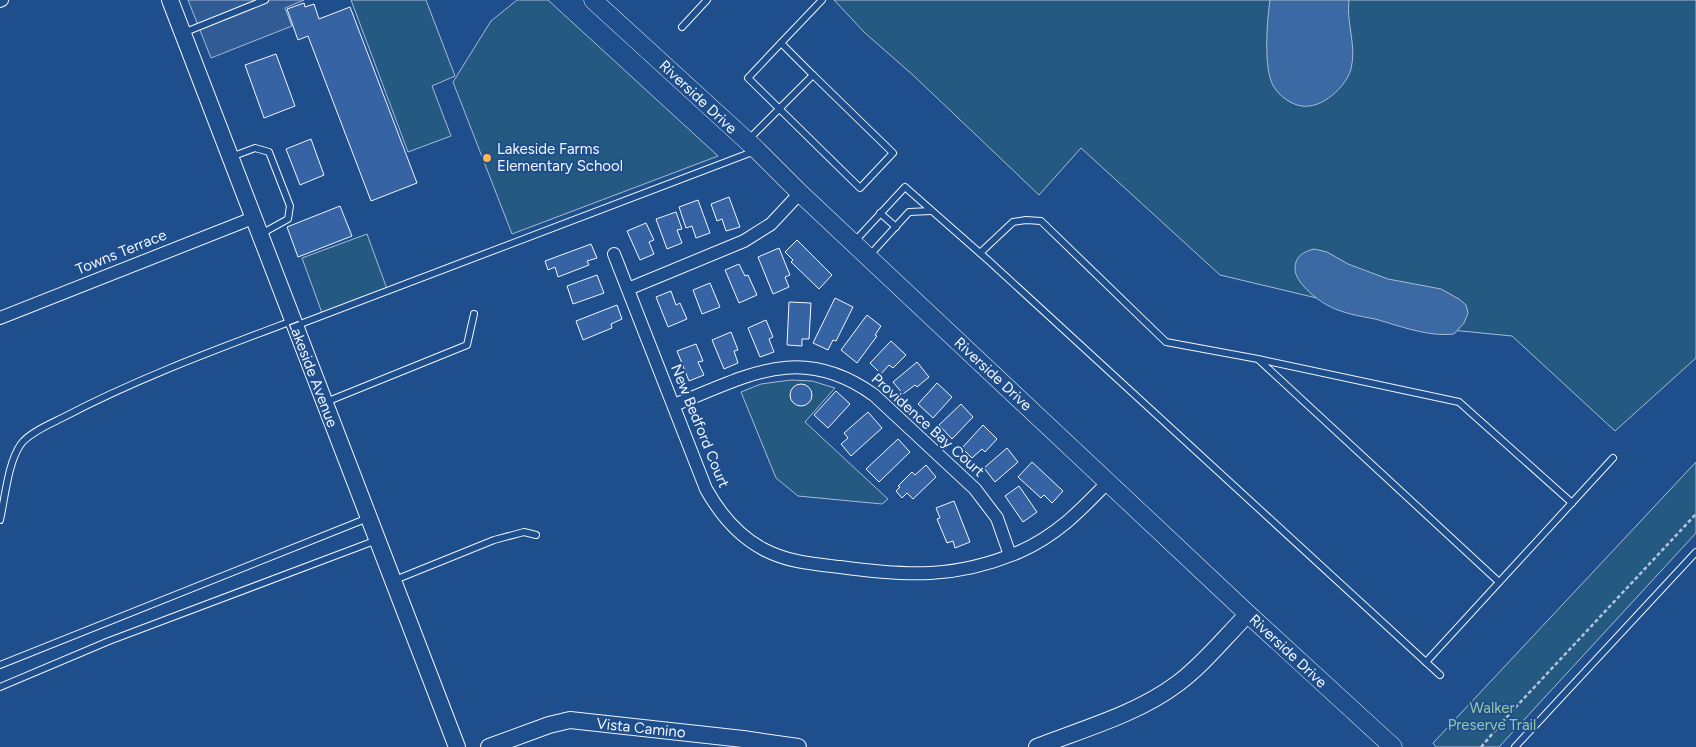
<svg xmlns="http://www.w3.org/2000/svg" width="1696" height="747" font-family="Figtree,sans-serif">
<rect width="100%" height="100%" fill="#1f4e8c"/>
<!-- green -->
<g fill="#245a82" stroke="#a8bbd7">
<path d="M351,0H426L455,76L432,86L451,136L408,152Z"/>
<path d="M517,0H548L718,156L512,234L453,82L491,21Z"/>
<path d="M834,0H1696V358L1615,431L1512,336L1451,330L1220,275L1081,148L1039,195L914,76L865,33Z"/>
<path d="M367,234L387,289L322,313L302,258Z"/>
<path d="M791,380L812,381L835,388L805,422L888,499L882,504L798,496L776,478L741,392L761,384Z"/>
<path d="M1696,462V533L1499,747H1436L1433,743Z"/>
</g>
<!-- parking -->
<path fill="#305b95" stroke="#a8bbd7" d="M188,0H304L285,8L292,26L211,58Z"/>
<!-- water -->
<g fill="#3b69a3" stroke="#a8bbd7">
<path d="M1270,0H1349C1346,23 1357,46 1351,69C1346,87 1322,109 1302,106C1292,105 1279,96 1274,87C1263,71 1267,20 1270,0Z"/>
<path d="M1314,249L1327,252L1348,264L1388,279L1441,289L1459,299L1466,305L1468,313L1464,323L1454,334C1428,337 1400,326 1375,319C1359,316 1341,313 1327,305C1316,299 1295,282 1295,269C1295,256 1303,252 1314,249Z"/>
</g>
<!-- building -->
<g fill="#3563a3" stroke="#f2f6ff">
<path d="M304,3L305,7L314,4L319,19L350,7L417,183L371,201L308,36L298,40L287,9Z"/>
<path d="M276,54L295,106L264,118L245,65Z"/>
<path d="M311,139L324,175L300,185L286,149Z"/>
<path d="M729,197L740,227L726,231L722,219L717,221L711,204Z"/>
<path d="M698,200L710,233L696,238L692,226L686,228L679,207Z"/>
<path d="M340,206L352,236L298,257L287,227Z"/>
<path d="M676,212L682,229L677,230L682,243L667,249L656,219Z"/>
<path d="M646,223L654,240L649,242L654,254L640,260L627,231Z"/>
<path d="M797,240L832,275L819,289L791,262L793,260L785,252Z"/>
<path d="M591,244L597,258L587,261L589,265L558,277L555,267L548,270L545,261Z"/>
<path d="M779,248L790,275L785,277L789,287L773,294L758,257Z"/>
<path d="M739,264L745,276L748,275L757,295L739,303L725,270Z"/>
<path d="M597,275L604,293L573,304L567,286Z"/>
<path d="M710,283L720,307L702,314L693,290Z"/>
<path d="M671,291L676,305L680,303L687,319L668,327L656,297Z"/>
<path d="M835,298L853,307L836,341L833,340L828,350L813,343Z"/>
<path d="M789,302L811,303L809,339H802V346L787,345Z"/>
<path d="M617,305L622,319L611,324L612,328L583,340L576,321Z"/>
<path d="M867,315L881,326L875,335L877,336L857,363L841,350Z"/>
<path d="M766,320L773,337L769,339L774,352L760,357L748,328Z"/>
<path d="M731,332L738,350L734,351L738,363L724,369L712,340Z"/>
<path d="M891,341L906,355L893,368L889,365L881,374L870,363Z"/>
<path d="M696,344L703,361L698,362L704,375L689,381L677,351Z"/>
<path d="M917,362L929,377L917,387L915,385L903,394L893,382Z"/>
<path d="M937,383L952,397L933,418L918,404Z"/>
<circle cx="801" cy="395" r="11"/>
<path d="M836,391L850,404L828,428L814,415Z"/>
<path d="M961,404L973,417L952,439L939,425Z"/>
<path d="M868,412L882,428L851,456L841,444L848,438L844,433Z"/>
<path d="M983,425L997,439L985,452L982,449L972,458L962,448Z"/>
<path d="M898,439L910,452L879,482L866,469Z"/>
<path d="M1007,448L1018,462L995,482L984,468Z"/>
<path d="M1032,462L1063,491L1052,503L1044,495L1041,498L1018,477Z"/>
<path d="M926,465L936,477L913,499L907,493L902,498L896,491L900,487L898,486L912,472L915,475Z"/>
<path d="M1019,486L1037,512L1023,522L1005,496Z"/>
<path d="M954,501L970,542L955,548L953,541L947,543L937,519L940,518L936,508Z"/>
</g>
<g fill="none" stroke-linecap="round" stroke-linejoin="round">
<!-- service casing -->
<g stroke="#f2f6ff" stroke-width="8">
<g id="service">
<path d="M682,27L707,0"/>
<path d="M183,33L265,0"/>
<path d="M781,43L748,78L860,188L893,153L813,75"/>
<path d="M747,141L813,75L781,43L822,0"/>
<path d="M231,157L255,148L269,152L290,206L288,219L261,234"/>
<path d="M880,213L896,227"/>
<path d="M855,241L905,187L989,261L1440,675"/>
<path d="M980,253L1013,222L1026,220L1041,221L1166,342L1258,359L1459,402L1572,503"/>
<path d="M869,256L909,212L931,211"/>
<path d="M295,326L755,151"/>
<path d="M1259,360L1499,582"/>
<path d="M326,402L467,345L474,314"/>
<path d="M0,520C5,498 8,462 21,444C29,433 50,424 62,418C136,379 215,350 292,321"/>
<path d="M395,580L494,540L524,532L536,535"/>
<path d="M1426,662L1613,458"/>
<path d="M0,665L368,518"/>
<path d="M0,687L109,641L377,540"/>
<path d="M1515,747L1696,552"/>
</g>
</g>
<!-- minor casing -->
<g stroke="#f2f6ff" stroke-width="14">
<g id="minor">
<path d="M0,1L2,0"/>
<path d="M614,254L706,489C720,514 737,535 763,549C787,562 813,564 840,567C906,576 955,579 1019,552C1057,535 1080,511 1108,482"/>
<path d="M628,289L744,241L771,224L800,193"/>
<path d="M0,318L253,218"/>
<path d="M674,405C748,376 800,342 874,395L975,489L997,518L1010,555"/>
</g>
</g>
<!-- tertiary casing -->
<g stroke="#f2f6ff" stroke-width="18">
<g id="tertiary">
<path d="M170,0L457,747"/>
<path d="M489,747L549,725L570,720L743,739L798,747"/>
<path d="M1037,747C1083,729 1137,714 1177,684C1203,665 1225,637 1248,614"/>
</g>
</g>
<!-- secondary casing -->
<g stroke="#f2f6ff" stroke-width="19">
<path id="secondary" d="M593,0L757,150L800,193L1248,614L1393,747"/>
</g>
<!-- path -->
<path stroke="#b3c4dc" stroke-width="2.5" stroke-dasharray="4 2.5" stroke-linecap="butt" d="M1481,747L1513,710L1696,514"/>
<!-- service -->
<use href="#service" stroke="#1f4e8c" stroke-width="6"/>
<!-- minor -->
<use href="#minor" stroke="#1f4e8c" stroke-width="12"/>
<!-- tertiary -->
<use href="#tertiary" stroke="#1f4e8c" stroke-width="16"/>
<!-- secondary -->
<use href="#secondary" stroke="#1f4e8c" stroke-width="18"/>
</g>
<!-- markers -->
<circle fill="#ffb74d" stroke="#1f4e8c" stroke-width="2" cx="487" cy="158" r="5"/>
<g text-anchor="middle" stroke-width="4" stroke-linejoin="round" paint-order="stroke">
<!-- street labels -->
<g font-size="15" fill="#f2f6ff" stroke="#1f4e8c">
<text transform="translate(698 97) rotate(43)" y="5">Riverside Drive</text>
<text transform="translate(121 252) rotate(-22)" y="5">Towns Terrace</text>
<text transform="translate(313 374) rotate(69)" y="5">Lakeside Avenue</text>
<text transform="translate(993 374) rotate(43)" y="5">Riverside Drive</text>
<text transform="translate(928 425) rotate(42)" y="5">Providence Bay Court</text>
<text transform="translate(700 426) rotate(68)" y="5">New Bedford Court</text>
<text transform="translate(1288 651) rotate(43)" y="5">Riverside Drive</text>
<text transform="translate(641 728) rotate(6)" y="5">Vista Camino</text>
</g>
<!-- poi labels -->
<g font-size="15" fill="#f2f6ff" stroke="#1f4e8c" text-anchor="start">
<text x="497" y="154">Lakeside Farms<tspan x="497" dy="17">Elementary School</tspan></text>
</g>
<!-- park labels -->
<g font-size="15" fill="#97c8a6" stroke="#1f4e8c">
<text x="1492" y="713">Walker<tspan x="1492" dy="17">Preserve Trail</tspan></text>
</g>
</g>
</svg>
